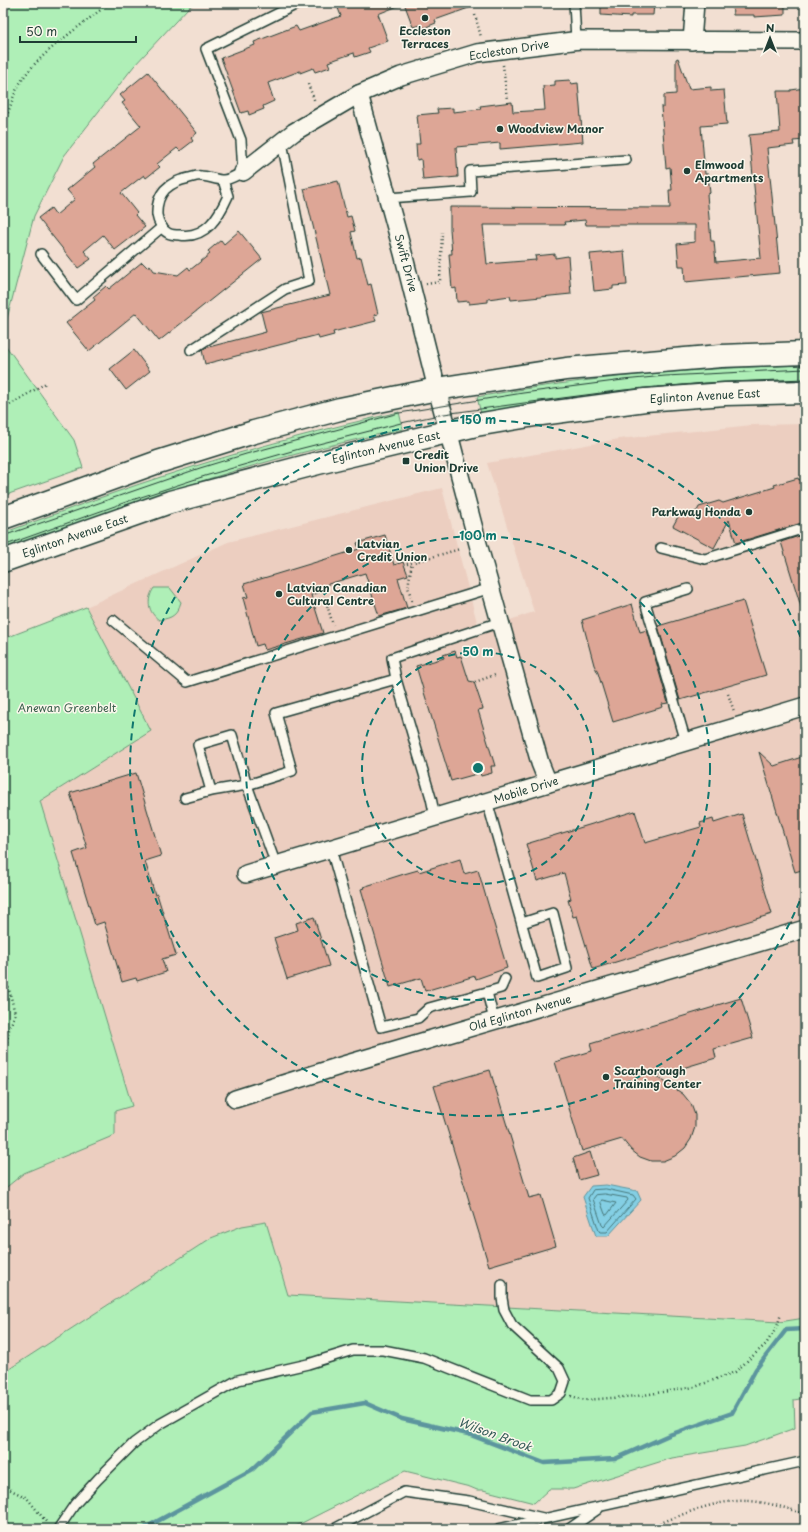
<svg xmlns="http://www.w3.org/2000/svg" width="808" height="1532" font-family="'Playpen Sans',sans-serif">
<rect width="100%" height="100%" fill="#f2dfd2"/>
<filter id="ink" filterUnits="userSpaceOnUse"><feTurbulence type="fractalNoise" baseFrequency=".025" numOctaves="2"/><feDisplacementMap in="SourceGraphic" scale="8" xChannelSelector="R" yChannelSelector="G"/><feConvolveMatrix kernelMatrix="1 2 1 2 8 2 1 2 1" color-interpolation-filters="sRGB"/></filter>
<g filter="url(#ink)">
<!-- built -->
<path fill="#eccec0" d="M805,424V1318L779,1322L288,1295L266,1222L211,1238L3,1373V1149L7,1144L132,1106L40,801L151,731L86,607L228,542L442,488L479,630L534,612L487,463L619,439L752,425Z"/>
<!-- green -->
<g fill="#afefb7" stroke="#679676">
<path d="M3,3H195L188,8L134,66L64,156L34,216L3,334Z"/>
<path d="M3,342L74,440L83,468L3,496Z"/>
<path d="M805,365V383L481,414L477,397C586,377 695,368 805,365Z"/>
<path d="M399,412L403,429C348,441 293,454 238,470C159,493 81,522 3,550V533C64,511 124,488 186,469C256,447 327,428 399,412Z"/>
<path d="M154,588H170L181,602C177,615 173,618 159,620C148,612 146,600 154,588Z"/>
<path d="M86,607L151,731L40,801L132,1106L115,1111V1135L24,1173L3,1190V639Z"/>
<path d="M266,1222L288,1295L779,1322L805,1318V1398L794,1400L795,1428L745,1446L672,1458L573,1489H549L534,1503L483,1490H477L470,1487L405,1471L290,1529H3V1373L211,1238L242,1226Z"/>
</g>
<!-- water -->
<path fill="#84cfe4" stroke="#5c959e" d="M606,1185L637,1191L641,1200L608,1236H596L583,1197L591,1186Z"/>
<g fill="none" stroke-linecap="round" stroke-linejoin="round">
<!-- shore -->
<g stroke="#47777a" stroke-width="1">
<path d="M606,1189L633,1195L636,1199L607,1232H600L599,1231L588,1198L593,1190Z"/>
<path d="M605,1194L627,1198L628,1200L604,1227L602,1225L593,1199L596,1195Z"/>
<path d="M602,1200L616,1203L607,1215L605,1214L601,1203Z"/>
</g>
<!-- stream -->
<path stroke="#5c959e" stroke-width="4.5" d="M143,1529L253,1469L312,1412L365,1403L402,1419L468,1434L544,1463L615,1459L669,1435L732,1413L756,1369L786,1330L805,1329"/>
</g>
<!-- building -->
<g fill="#dda696" stroke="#1f3d34">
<path d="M336,3L403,4L378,14L388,41L368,48L370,52L355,57L354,53L328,62L330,67L315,72L313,68L300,73V71L268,83L274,101L263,106L264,109L249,115L248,111L241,113L221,58L255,45L254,42L296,26L299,31L341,16Z"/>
<path d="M404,3H477V5L435,20L436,23L421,29L420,25L413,27Z"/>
<path d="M601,3H654L653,15H631V17L601,15Z"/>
<path d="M732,3H785V15L754,17V15H733Z"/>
<path d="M678,58L689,89L711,87V91L724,90L727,124L701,126L705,174H708L710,193L707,194L711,241H714L716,262L761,258L749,135L780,132L777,91H791V90L805,88V140L793,141L794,145L767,148L780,273L685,282L684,266H679L677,244L695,242V225H586L585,220L564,222L565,225H483L487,264L536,260L535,256L555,254V258L568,256L571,294L511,300L510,296L488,299V302L469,304V301L457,302L456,288L452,289L449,254H452L450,229V207L670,208L669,190H672L670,167L666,168L661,107H664V95L676,94V59Z"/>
<path d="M148,72L197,133L191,138L193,141L180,151L177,148L157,164L160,167L146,178L144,175L121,193L137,213L135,215L145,227L115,250L103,235L84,251L91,259L78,268L38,218L51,208L56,215L75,199L67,190L95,167L93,164L141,126L122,103L125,101L120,95Z"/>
<path d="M570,80L571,84L578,83L583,142L500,149V143L456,147L458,177L423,180L421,159L417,160L416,144H420L417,115L438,113L437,109L453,108V112L481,109L480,106L512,102L513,112L545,110L543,86L555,85V81Z"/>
<path d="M338,181L347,217L351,216L355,231L351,232L357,258L361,257L368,285L371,284L378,314L374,315L376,321L333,332L334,335L319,339L318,335L205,364L202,350L205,348L266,332L261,312L330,295L304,189Z"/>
<path d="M239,231L262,259L159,341L136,313L89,351L66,323L95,300L93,297L106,286L109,289L142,262L147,267L150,265L154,271L178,275L188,267L190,270L210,254L208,251L221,240L224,244Z"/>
<path d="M624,251L627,285L613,286V289L594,291L590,254Z"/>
<path d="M134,350L150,371L126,390L110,369Z"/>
<path d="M798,478L799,480L805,478V522L736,543L729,520L714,548L673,526L680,513L683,516L697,511L699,507L719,501L723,503L775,487L774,485Z"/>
<path d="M805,534V610H802L781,542Z"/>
<path d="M385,535L394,565L403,562L408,575L398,578L407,608L379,616L365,573L325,585L327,590L311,595L323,633L265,650L263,644L256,646L243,598L248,597L244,584L359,549L357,543Z"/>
<path d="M743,601L766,675L680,700L658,626Z"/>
<path d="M632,604L640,632L647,630L668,703L662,704L663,707L613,722L598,673L594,665L582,620Z"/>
<path d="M455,651L457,657L461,656L469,681L474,682L483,709L478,710L495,766H491L492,773L481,776L480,773L451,781L416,666L444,658L443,655Z"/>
<path d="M759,752L774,766L805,756V869L795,872Z"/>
<path d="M136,773L161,856L145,861L155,895L157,894L176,955L162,959L166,972L137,981L136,978L122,982L104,922L95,925L73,853L87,848L70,793Z"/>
<path d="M635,811L645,843L701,827L700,823L713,819L714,823L742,814L772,914L593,969L577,916L573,917L568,900L571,899L564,873L537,881L526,844Z"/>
<path d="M460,859L464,874L478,870L507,968L476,979L475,976L425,991L421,978L390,987L361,889L364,888L363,887L404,874L418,870L419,872Z"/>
<path d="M314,917L329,966L287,979L274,938L298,930L296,923Z"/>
<path d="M741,998L753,1038L714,1049L716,1058L656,1076L683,1094L691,1104L695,1115V1127L691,1139L685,1148L675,1156L663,1161H651L640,1157L631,1150L622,1139L582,1151L555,1062L592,1051L590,1044L714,1007V1006Z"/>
<path d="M490,1070L529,1198L541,1195L556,1246L489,1266L434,1086Z"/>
<path d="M590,1152L597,1175L579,1180L573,1158Z"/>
</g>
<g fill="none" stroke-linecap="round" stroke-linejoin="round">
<!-- lane casing -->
<g stroke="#1f3d34" stroke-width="12">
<g id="lane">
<path d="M574,3L576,40"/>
<path d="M223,180L228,196C219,216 206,239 180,235C176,235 171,235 168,233C162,230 158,221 157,215C156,192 169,182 189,178C193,177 198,175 201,176C208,176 216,180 223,180C229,180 237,175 243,172L241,140L206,49L299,3"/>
<path d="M388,198L471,192L470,171L626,160"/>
<path d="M41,254L76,300L162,227"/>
<path d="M191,350L285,289L309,281L282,142"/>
<path d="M661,548L705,559L805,528"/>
<path d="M113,620L187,682L491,588"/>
<path d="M396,679L392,658L500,622"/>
<path d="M686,742L645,602L688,589"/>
<path d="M211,791L247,785L276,865"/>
<path d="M185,798L211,791L198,745L232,735L247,785L292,771L276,713L396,679L431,798L435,817"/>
<path d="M487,801L537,978L567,968L553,913L522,923"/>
<path d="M331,849L381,1027L418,1018L429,1008L487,992L494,1020"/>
<path d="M487,992L501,988L505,979"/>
<path d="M58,1529L75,1504L98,1479L134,1443L160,1424L238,1380L308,1364L353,1350H383L424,1358L530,1400H551L561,1393L565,1381L559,1368L512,1325L504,1310L502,1298V1285"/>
<path d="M334,1529L404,1492L469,1501L543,1518"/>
<path d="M498,1529L805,1461"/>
<path d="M569,1529L598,1509"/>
</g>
</g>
<!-- street casing -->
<g stroke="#1f3d34" stroke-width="20">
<g id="street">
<path d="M692,41L695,3"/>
<path d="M359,94L403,253L437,389L478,544L540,763L548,783"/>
<path d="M243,172L294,132L359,94L401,76L477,53L580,40L805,41"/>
<path d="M246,874L805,706"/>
<path d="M235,1099L340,1066L805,929"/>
</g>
</g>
<!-- primary casing -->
<g stroke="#1f3d34" stroke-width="25">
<g id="primary">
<path d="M3,518L158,462L254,432L340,409L437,389L566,369L721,356L805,353"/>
<path d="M3,561L170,502L318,463L476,425L541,414L645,400L725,394L805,392"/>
</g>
</g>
<!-- path -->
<g stroke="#1f3d34" stroke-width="2.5" stroke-dasharray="1 3" stroke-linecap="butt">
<path d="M475,15L481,37"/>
<path d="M503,65L507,100"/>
<path d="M308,84L315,102"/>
<path d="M3,124C10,111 12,97 19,85C35,55 83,25 109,3"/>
<path d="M426,284L440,282L442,232"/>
<path d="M3,409L46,383"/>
<path d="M407,564L460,549"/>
<path d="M325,598L333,625"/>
<path d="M412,601L408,587L412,562"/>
<path d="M475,682L495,675"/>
<path d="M728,694L734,711"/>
<path d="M3,972L10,993L15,1014L9,1030L4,1057L6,1086L3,1097"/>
<path d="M571,1396L585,1400L637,1396L695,1387L735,1372L766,1344L777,1327L781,1314"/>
<path d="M3,1486L27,1498L47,1523"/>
<path d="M645,1529C678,1517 713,1499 748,1501C768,1502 786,1508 805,1514"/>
</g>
<!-- lane -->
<use href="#lane" stroke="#fbf7ec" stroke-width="9"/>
<!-- street -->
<use href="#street" stroke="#fbf7ec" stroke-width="17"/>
<!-- primary -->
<use href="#primary" stroke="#fbf7ec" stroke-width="22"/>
<!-- tram -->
<g stroke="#1f3d34" stroke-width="1">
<path d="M3,536L200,468L246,454L399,413L523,393L623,380L665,376L805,369"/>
<path d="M3,546L129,501L205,476L299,449L401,423L444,414L524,403L624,390L705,383L805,379"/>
</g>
</g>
</g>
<!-- distance rings -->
<g fill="none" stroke="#0f766e" stroke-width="2" stroke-dasharray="7 5">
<circle cx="478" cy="768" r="116"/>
<circle cx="478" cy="768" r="232"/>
<path d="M804 890A348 348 0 1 1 804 646"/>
</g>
<!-- markers -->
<g fill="#1f3d34" stroke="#fbf7ec" stroke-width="1.5">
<circle cx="425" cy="18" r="4"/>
<circle cx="500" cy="129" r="4"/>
<circle cx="687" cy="171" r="4"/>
<rect x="402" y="457" width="8" height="8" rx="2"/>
<circle cx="749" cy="512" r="4"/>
<circle cx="349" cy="550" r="4"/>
<circle cx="279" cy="594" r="4"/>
<circle cx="606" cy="1077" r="4"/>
</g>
<g text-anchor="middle" stroke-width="3" stroke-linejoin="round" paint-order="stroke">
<!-- poi labels -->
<g font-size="11" font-weight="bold" fill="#1f3d34" stroke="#fbf7ec" text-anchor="start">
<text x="425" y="35" text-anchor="middle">Eccleston<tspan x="425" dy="13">Terraces</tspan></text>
<text x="508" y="133">Woodview Manor</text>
<text x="695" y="169">Elmwood<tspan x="695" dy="13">Apartments</tspan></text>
<text x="414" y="459">Credit<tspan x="414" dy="13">Union Drive</tspan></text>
<text x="741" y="516" text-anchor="end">Parkway Honda</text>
<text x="357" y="548">Latvian<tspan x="357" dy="13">Credit Union</tspan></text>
<text x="287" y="592">Latvian Canadian<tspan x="287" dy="13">Cultural Centre</tspan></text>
<text x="614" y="1075">Scarborough<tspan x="614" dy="13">Training Center</tspan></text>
</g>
<!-- street labels -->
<g font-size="11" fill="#1f3d34" stroke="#fbf7ec">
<text transform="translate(509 50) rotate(-9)" y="4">Eccleston Drive</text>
<text transform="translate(406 263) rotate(75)" y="4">Swift Drive</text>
<text transform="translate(705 396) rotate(-3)" y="4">Eglinton Avenue East</text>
<text transform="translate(386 447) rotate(-13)" y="4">Eglinton Avenue East</text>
<text transform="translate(75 536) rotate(-19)" y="4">Eglinton Avenue East</text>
<text transform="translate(526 790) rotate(-17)" y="4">Mobile Drive</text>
<text transform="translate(520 1013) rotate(-16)" y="4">Old Eglinton Avenue</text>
</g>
<!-- park labels -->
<g font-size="11" fill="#3c614e" stroke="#fbf7ec">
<text x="67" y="712">Anewan Greenbelt</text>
</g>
<!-- water labels -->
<g font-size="12" font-style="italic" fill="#335a57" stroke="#fbf7ec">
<text transform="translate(495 1435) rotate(20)" y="4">Wilson Brook</text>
</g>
</g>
<circle cx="478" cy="768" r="6" fill="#0f766e" stroke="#fbf7ec" stroke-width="2"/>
<g font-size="12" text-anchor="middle" font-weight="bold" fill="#0f766e" stroke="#fbf7ec" stroke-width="3" stroke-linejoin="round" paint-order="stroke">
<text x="478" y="424">150 m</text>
<text x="478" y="540">100 m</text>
<text x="478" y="656">50 m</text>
</g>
<!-- margin -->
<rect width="808" height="1532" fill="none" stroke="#fbf7ec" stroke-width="16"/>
<rect x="8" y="8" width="792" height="1516" fill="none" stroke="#1f3d34" stroke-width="1.5" filter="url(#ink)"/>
<!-- north arrow -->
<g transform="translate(770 38)" stroke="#fbf7ec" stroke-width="3" paint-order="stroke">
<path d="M0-3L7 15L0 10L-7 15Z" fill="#1f3d34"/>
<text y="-6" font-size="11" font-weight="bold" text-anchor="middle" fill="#1f3d34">N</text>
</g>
<!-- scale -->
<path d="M20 36v6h116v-6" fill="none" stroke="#1f3d34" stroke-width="2"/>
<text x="26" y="36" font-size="12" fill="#1f3d34" stroke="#fbf7ec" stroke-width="3" paint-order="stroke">50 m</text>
</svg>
